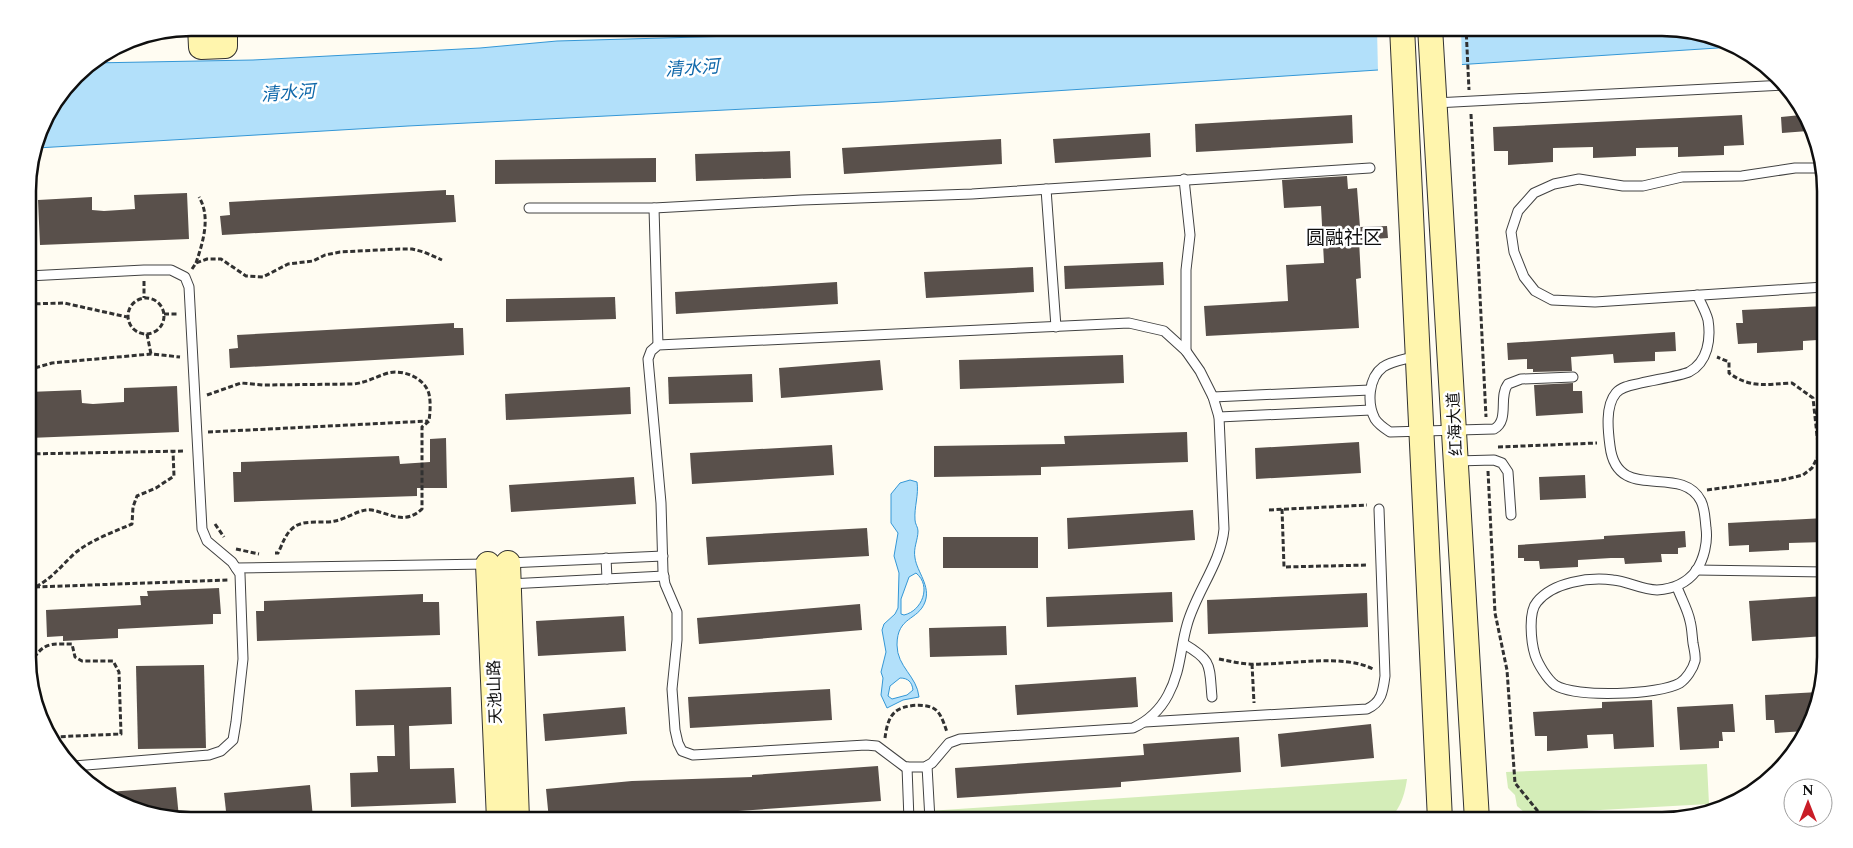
<svg xmlns="http://www.w3.org/2000/svg" width="1853" height="848" font-family="Spectral,'Noto Sans SC',serif">
<rect width="100%" height="100%" fill="#fffcf2"/>
<!-- green -->
<g fill="#d4edb8">
<path d="M1707,764L1709,804L1546,813H1525L1517,806L1515,795L1508,788L1506,772Z"/>
<path d="M1407,779C1405,793 1400,814 1385,820H794Z"/>
</g>
<!-- water -->
<g fill="#b2e0fa" stroke="#3497d6" fill-rule="evenodd">
<path d="M861,27H1662L1725,40L1733,47L884,102L408,126L37,148L45,119L83,68L92,63L253,60L480,48L557,41L734,36Z"/>
<path d="M910,480L917,482C919,495 914,507 915,520C915,524 918,527 918,531C918,540 913,548 915,558C917,572 931,586 925,602C918,621 897,616 897,645C897,667 917,676 919,697L903,700L887,708L881,695L883,678L881,672L886,652L882,630L884,624L895,614L898,608L899,573L894,556L898,533L891,523V494L900,483ZM916,573C932,586 922,611 904,615L901,614V599L909,577ZM900,678C908,678 912,682 913,690L907,695L892,699L888,696L890,686Z"/>
</g>
<!-- pier -->
<path fill="#fffcf2" d="M1377,28H1461L1462,67L1378,72Z"/>
<!-- building -->
<g fill="#59504b">
<path d="M1352,115L1353,143L1196,152L1195,124Z"/>
<path d="M1742,115L1744,145L1724,146V155L1678,157V147L1636,148V156L1593,158V147L1553,148V162L1508,165V151H1494L1493,127Z"/>
<path d="M1801,115L1808,131L1782,133L1781,117Z"/>
<path d="M1150,133L1151,157L1055,163L1053,139Z"/>
<path d="M1001,139L1002,164L844,174L842,148Z"/>
<path d="M790,151L791,178L696,181L695,154Z"/>
<path d="M656,158V182L495,184V160Z"/>
<path d="M1347,176L1348,189L1357,188L1360,227L1387,226L1388,238L1359,240L1361,278L1356,279L1359,328L1206,336L1204,306L1288,301L1286,265L1324,263L1321,206L1284,208L1282,180Z"/>
<path d="M446,190V195H454L456,222L222,235L220,216L230,215L229,202Z"/>
<path d="M187,193L189,239L40,245L38,200L92,197V210L104,211L135,209L134,195Z"/>
<path d="M1163,262L1164,285L1065,289L1064,266Z"/>
<path d="M1033,267L1034,292L926,298L924,272Z"/>
<path d="M837,282L838,304L676,314L675,292Z"/>
<path d="M615,297L616,319L506,322V299Z"/>
<path d="M1825,306V332H1816L1817,340L1803,341V350L1757,353V343L1738,344L1736,323H1743L1742,310Z"/>
<path d="M454,323V328H463L464,355L230,368L229,349L238,348L237,335Z"/>
<path d="M1675,332L1676,351L1655,352V361L1614,363L1613,354L1571,357L1572,371L1533,372V369H1527V359L1508,360L1507,343Z"/>
<path d="M1123,355L1124,383L960,389L959,360Z"/>
<path d="M880,360L883,390L781,398L779,368Z"/>
<path d="M752,374L753,402L669,404L668,377Z"/>
<path d="M1573,383V391H1582L1583,413L1536,416L1534,385Z"/>
<path d="M177,386L179,432L29,438L28,392L81,390L82,403L93,404L124,402V388Z"/>
<path d="M630,387L631,414L506,420L505,394Z"/>
<path d="M1187,432L1188,462L1041,467V475L934,477V446L1065,444L1064,436Z"/>
<path d="M446,438L447,488H417V496L234,502L233,472H241V462L399,456L400,464L430,462V439Z"/>
<path d="M1359,442L1361,473L1256,479L1255,448Z"/>
<path d="M832,445L834,475L692,484L690,453Z"/>
<path d="M1585,475L1586,498L1540,500L1539,477Z"/>
<path d="M634,477L636,504L511,512L509,485Z"/>
<path d="M1193,510L1195,540L1068,549L1067,518Z"/>
<path d="M1825,518V542L1789,543V550L1749,552V545L1729,546L1728,523Z"/>
<path d="M867,528L869,556L708,565L706,537Z"/>
<path d="M1685,531L1686,547L1678,548V554H1661L1662,562L1625,564L1624,558H1611L1578,560V567L1540,569L1539,561H1524V558H1518V545L1604,539V536Z"/>
<rect x="943" y="537" width="95" height="31"/>
<path d="M219,588L221,614H213V624L118,629V638L63,641V636L47,637L46,610L141,605L140,596H148L147,591Z"/>
<path d="M1172,592L1173,622L1047,627L1046,597Z"/>
<path d="M1367,593L1368,627L1208,634L1207,600Z"/>
<path d="M423,594V602H439L440,635L257,641L256,611H264V601Z"/>
<path d="M1825,596V636L1752,641L1749,601Z"/>
<path d="M860,604L862,630L699,644L697,618Z"/>
<path d="M624,616L626,651L538,656L536,621Z"/>
<path d="M1006,626L1007,655L930,657L929,628Z"/>
<path d="M204,665L206,748L138,749L136,666Z"/>
<path d="M1136,677L1138,707L1017,715L1015,685Z"/>
<path d="M451,687L452,724L409,726L410,769L454,768L456,803L351,807L350,773L378,772L377,756H395L394,725L356,726L355,690Z"/>
<path d="M830,689L832,720L690,728L688,697Z"/>
<path d="M1819,692L1813,720L1806,731L1775,733L1774,720H1766L1765,695Z"/>
<path d="M1652,700L1654,747L1614,749L1613,734L1587,735L1588,748L1547,751V736H1535L1533,712L1602,708V702Z"/>
<path d="M1733,704L1735,732H1722L1723,741H1719V748L1680,750L1677,707Z"/>
<path d="M625,707L627,734L545,741L543,714Z"/>
<path d="M1371,724L1374,758L1281,767L1278,734Z"/>
<path d="M1239,737L1241,772L1121,782V787L957,798L955,768L1144,755L1143,744Z"/>
<path d="M878,766L881,801L738,811L635,816V818L612,820H549L546,789L632,781L752,777V775Z"/>
<path d="M310,785L313,818L279,820H227L224,793Z"/>
<path d="M176,787L179,818L128,808L108,792Z"/>
</g>
<g fill="none" stroke-linecap="round" stroke-linejoin="round">
<!-- lane casing -->
<g stroke="#424242" stroke-width="11">
<g id="lane">
<path d="M1435,103L1783,85"/>
<path d="M1823,168H1795L1742,176L1682,177L1643,186H1623L1579,179L1554,184L1534,193L1518,211L1511,232L1514,252L1524,277L1535,291L1552,300L1595,302L1824,287"/>
<path d="M1184,179L1190,235L1186,270V351"/>
<path d="M1046,189L1056,327"/>
<path d="M529,208H654L802,200L972,194L1370,168"/>
<path d="M654,208L658,345"/>
<path d="M28,276L144,270H171L185,277L189,287L202,529L207,541L232,562L240,574L243,659L236,722L233,740L221,751L209,755L74,766"/>
<path d="M1129,323L1164,331L1186,351L1200,371L1213,397L1219,417L1224,529C1221,563 1196,592 1187,625C1180,649 1181,671 1168,695C1160,710 1148,721 1133,728L960,739L949,743L932,763L925,767H905L877,746L866,745L693,755L682,751L678,743L675,730L672,689L677,640V612L665,584L663,572L661,503L648,359L651,351L658,345Z"/>
<path d="M1417,356C1407,359 1392,361 1383,367C1368,378 1367,404 1375,419C1379,425 1384,428 1390,432L1494,429C1510,420 1498,397 1508,384L1521,379L1573,377"/>
<path d="M1213,397L1370,390"/>
<path d="M1219,417L1371,410"/>
<path d="M1456,461L1494,460L1502,463L1508,472L1511,515"/>
<path d="M606,558L607,579"/>
<path d="M508,563L663,556"/>
<path d="M236,568L487,564"/>
<path d="M1696,570L1825,572"/>
<path d="M509,584L664,576"/>
<path d="M1677,587C1681,598 1688,610 1690,621C1692,628 1692,636 1693,643C1694,649 1696,656 1695,661C1693,669 1686,679 1680,683C1659,695 1575,698 1555,685C1547,679 1538,664 1535,655C1531,642 1528,612 1537,602C1553,582 1589,577 1613,580C1627,581 1642,590 1657,590C1673,589 1686,584 1696,571C1704,559 1708,542 1706,528C1705,519 1705,509 1701,501C1681,462 1617,505 1610,446C1608,431 1605,406 1616,393C1622,386 1633,385 1641,383C1653,380 1680,376 1689,372C1708,362 1711,339 1708,320C1706,312 1701,303 1697,295"/>
<path d="M1184,644C1213,661 1209,665 1212,697"/>
<path d="M1145,722L1367,709C1382,702 1383,691 1385,676L1379,509"/>
<path d="M927,766L930,820"/>
<path d="M907,767L909,820"/>
</g>
</g>
<!-- secondary casing -->
<g stroke="#313131" stroke-width="26">
<g id="secondary">
<path d="M200,27L201,47L225,46V27"/>
<path d="M1402,27L1440,820"/>
<path d="M1430,27L1477,820"/>
<path d="M508,563L517,820"/>
<path d="M488,564L499,820"/>
</g>
</g>
<!-- path -->
<g stroke="#313131" stroke-width="3" stroke-dasharray="5 2.5" stroke-linecap="butt">
<path d="M1466,27L1469,90"/>
<path d="M1471,114L1486,417"/>
<path d="M196,263C203,242 211,217 199,197"/>
<path d="M192,269L196,263L207,259H221L246,276L263,277L288,264L313,261L325,255L340,252L400,249H412L424,252L442,260"/>
<path d="M144,281V298"/>
<circle cx="146" cy="316" r="18"/>
<path d="M28,304L64,303L127,317"/>
<path d="M164,314H178"/>
<path d="M147,334L151,354"/>
<path d="M28,370L52,363L151,354L180,357"/>
<path d="M207,395L241,383L263,385L354,384C368,382 375,377 388,373C403,369 425,378 429,394C431,403 430,413 429,421L422,427V509C405,525 391,514 372,510C360,508 347,519 335,521C323,524 305,519 294,527C285,534 283,543 278,553H275"/>
<path d="M1815,413L1825,412"/>
<path d="M208,432L428,421"/>
<path d="M1498,447L1597,443"/>
<path d="M1818,447H1825"/>
<path d="M28,454L185,451"/>
<path d="M1488,471L1495,613L1507,670L1515,783L1545,820"/>
<path d="M1707,490L1782,480L1803,475L1812,468L1819,454L1813,398L1792,383C1767,384 1751,389 1729,373V362L1717,357"/>
<path d="M1282,509L1284,567L1368,565"/>
<path d="M1269,510L1367,505"/>
<path d="M215,524L224,537"/>
<path d="M236,549L259,554"/>
<path d="M35,587L229,580"/>
<path d="M29,590C49,582 60,567 75,553C91,540 113,532 132,524L133,507L137,496L156,488L174,476L173,451"/>
<path d="M1219,659C1233,662 1247,665 1261,664C1295,664 1343,654 1373,669"/>
<path d="M29,662H31C44,642 50,644 72,644L75,657L82,661H113L119,672L121,734L53,737"/>
<path d="M1252,664L1254,703"/>
<path d="M885,738C886,730 888,718 895,712C903,705 923,703 933,708C941,712 944,724 947,732"/>
</g>
<!-- lane -->
<use href="#lane" stroke="#fff" stroke-width="9"/>
<!-- secondary -->
<use href="#secondary" stroke="#fff5ad" stroke-width="24"/>
</g>
<g text-anchor="middle" stroke-width="5" stroke-linejoin="round" paint-order="stroke">
<!-- street labels -->
<g font-size="16" fill="#0f0f0f" stroke="#fff">
<text transform="translate(1454 424) rotate(-93)" y="6">红海大道</text>
<text transform="translate(494 692) rotate(-92)" y="6">天池山路</text>
</g>
<!-- water labels -->
<g font-size="18" font-style="italic" fill="#0f68aa" stroke="#fff">
<text transform="translate(692 68) rotate(-4)" y="6">清水河</text>
<text transform="translate(288 93) rotate(-4)" y="6">清水河</text>
</g>
<!-- quarter labels -->
<g font-size="19" fill="#0f0f0f" stroke="#fff">
<text x="1344" y="244">圆融社区</text>
</g>
</g>
<!-- crop -->
<path d="M0 0H1853V848H0ZM191 36H1662A155 155 0 0 1 1817 191V657A155 155 0 0 1 1662 812H191A155 155 0 0 1 36 657V191A155 155 0 0 1 191 36Z" fill="#fff" fill-rule="evenodd"/>
<path fill="none" stroke="#0f0f0f" stroke-width="2.5" d="M191 36H1662A155 155 0 0 1 1817 191V657A155 155 0 0 1 1662 812H191A155 155 0 0 1 36 657V191A155 155 0 0 1 191 36Z"/>
<!-- north arrow -->
<g transform="translate(1808 803)"><circle r="24" fill="#ffffff" stroke="#9f9f9f"/>
<path d="M0-4L9 19L0 12L-9 19Z" fill="#c91d27"/>
<text y="-8" font-size="14" font-weight="bold" text-anchor="middle" fill="#0f0f0f">N</text>
</g>
</svg>
